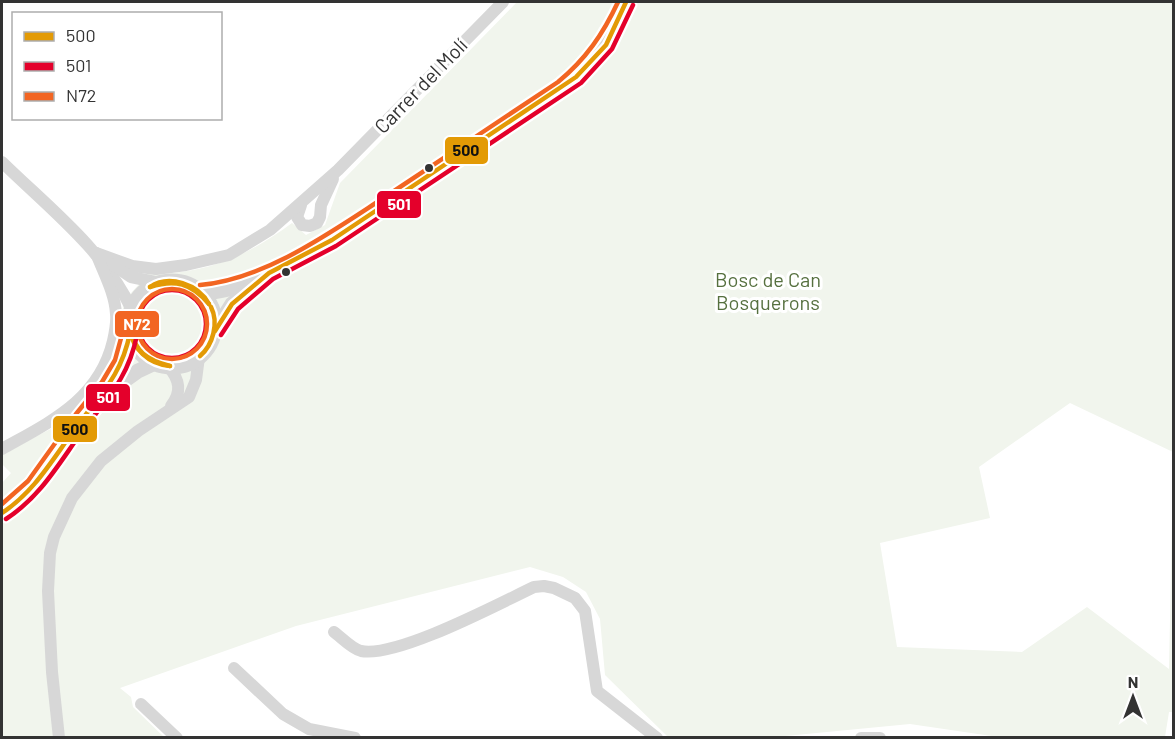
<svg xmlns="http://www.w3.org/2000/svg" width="1175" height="739" font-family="Barlow,sans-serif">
<rect width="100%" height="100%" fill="#fff"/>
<!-- green -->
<path fill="#f1f5ed" d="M517,2H1173V452L1070,403L979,467L990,518L880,543L897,647L1022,652L1087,607L1169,669L1173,468L1174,712H1169L1165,737L1005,738L910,724L775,737H668L605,675L600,619L586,592L563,577L530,567L296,626L120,688L131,697L133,707L164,737H2V522L24,507L42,489L33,481L2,506V483L11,473L2,464V454L68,420L98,387L116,363L122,327L123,302L148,274C206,274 246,257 292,223L306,235L325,225L340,183Z"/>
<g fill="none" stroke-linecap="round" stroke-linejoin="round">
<!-- minor -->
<g stroke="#d7d7d7" stroke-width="12">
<path d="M2,162C48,207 103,249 131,308"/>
<path d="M301,205L297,217L302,225L310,226L317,223L320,217L321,205L333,179"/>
<path d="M96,253L132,266L156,269L186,265L229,255L270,230L338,170L503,2"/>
<path d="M112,264L131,277L160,283"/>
<path d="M168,366C180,380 182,392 171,406"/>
<path d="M2,449C50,422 99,400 113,341C115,332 117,323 116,314C115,293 103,272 96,253"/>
<path d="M334,632C342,638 352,649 361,651C397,658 498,604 534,587L544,586L554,588L575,598L585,611L597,691L657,738"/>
<path d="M234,668L283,714L309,729L355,738"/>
<path d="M141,704L177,738"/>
<path d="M59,738L52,672L48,591L50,553L54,537L72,498L101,461L138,431L189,397L196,380L199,357"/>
<path d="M861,738H880"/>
</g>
<!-- tertiary -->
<g stroke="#d7d7d7" stroke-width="15">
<circle cx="172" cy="324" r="43"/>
<path d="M201,292C251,297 359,222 403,194C456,159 509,123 562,88C598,61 608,41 626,2"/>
<path d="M215,331L232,304L257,283"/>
<path d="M110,391L138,371L155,363"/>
<path d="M2,513C36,493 51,462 73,431C98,395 123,380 130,333"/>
</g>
<!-- bus-1 casing -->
<g stroke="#fff" stroke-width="9">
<g id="bus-1">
<path d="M150,287C169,274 198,284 209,304"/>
<path d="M150,287C175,279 191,283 209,304"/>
<path d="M129,328C136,352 146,360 170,366"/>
<path d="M129,328C133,349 148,364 170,366"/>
<path d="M215,331L232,304L269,273L332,240L576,77L606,45L626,2"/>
<path d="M200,356C213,345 219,323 211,307"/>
<path d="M2,513C35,491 52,460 75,429C100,394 121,377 130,333"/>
</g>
</g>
<!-- bus-2 casing -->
<g stroke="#fff" stroke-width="9">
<g id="bus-2">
<circle cx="172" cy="324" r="34"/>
<path d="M221,335L238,309L273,279L336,246L581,83L612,49L633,5"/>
<path d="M6,519C40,497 58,465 81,433C107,398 128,379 137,335"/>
</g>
</g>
<!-- bus-3 casing -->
<g stroke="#fff" stroke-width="9">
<g id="bus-3">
<path d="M200,285C266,279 331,232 385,197C443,159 500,120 558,82C586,59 603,34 618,2"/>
<circle cx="172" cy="324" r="35"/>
<path d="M2,504L28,481L76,414L102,382L115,360L123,331"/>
</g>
</g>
<!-- bus-1 -->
<use href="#bus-1" stroke="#e39a05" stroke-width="4.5"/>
<!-- bus-2 -->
<use href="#bus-2" stroke="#e4002b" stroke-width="4.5"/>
<!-- bus-3 -->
<use href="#bus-3" stroke="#f26522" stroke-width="4.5"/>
</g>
<!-- markers -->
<g fill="#333" stroke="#fff" stroke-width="2">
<circle cx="429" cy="168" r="5"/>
<circle cx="286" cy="272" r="5"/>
</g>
<g text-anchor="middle" stroke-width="6" stroke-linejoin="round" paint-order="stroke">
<!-- street labels -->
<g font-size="20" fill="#333" stroke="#fff">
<text transform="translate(421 86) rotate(-46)" y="7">Carrer del Molí</text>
</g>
<!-- park labels -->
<g font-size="20" fill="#56703f" stroke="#fff">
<text x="768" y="287">Bosc de Can<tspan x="768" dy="23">Bosquerons</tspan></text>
</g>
</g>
<g stroke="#fff" stroke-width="2">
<rect x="444" y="136" width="45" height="29" rx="6" fill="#e39a05"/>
<rect x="376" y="190" width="46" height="29" rx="6" fill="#e4002b"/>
<rect x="114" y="310" width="46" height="28" rx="6" fill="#f26522"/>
<rect x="85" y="383" width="46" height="29" rx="6" fill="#e4002b"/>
<rect x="52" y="415" width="46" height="28" rx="6" fill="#e39a05"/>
</g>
<g font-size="16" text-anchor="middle" font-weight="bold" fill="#fff">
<text x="399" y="210">501</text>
<text x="137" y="330">N72</text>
<text x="108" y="403">501</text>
</g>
<g font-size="16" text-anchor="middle" font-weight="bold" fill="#111">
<text x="466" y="156">500</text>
<text x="75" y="435">500</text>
</g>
<!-- border -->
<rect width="1175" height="739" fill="none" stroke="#333333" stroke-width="6"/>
<!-- legend -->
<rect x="12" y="12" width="210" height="108" fill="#ffffff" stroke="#adadad" stroke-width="1.5"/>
<rect x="24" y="32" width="30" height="9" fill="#e39a05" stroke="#adadad" stroke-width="1.5"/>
<text x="66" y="42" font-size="18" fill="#333333">500</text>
<rect x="24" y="62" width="30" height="9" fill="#e4002b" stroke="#adadad" stroke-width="1.5"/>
<text x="66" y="72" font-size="18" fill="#333333">501</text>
<rect x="24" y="92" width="30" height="9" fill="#f26522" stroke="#adadad" stroke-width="1.5"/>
<text x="66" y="102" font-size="18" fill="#333333">N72</text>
<!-- north arrow -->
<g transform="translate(1133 697)" stroke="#ffffff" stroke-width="4.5" paint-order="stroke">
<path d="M0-4.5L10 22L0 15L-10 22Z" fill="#333333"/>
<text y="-9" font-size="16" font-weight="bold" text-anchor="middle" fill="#333333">N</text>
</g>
</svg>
